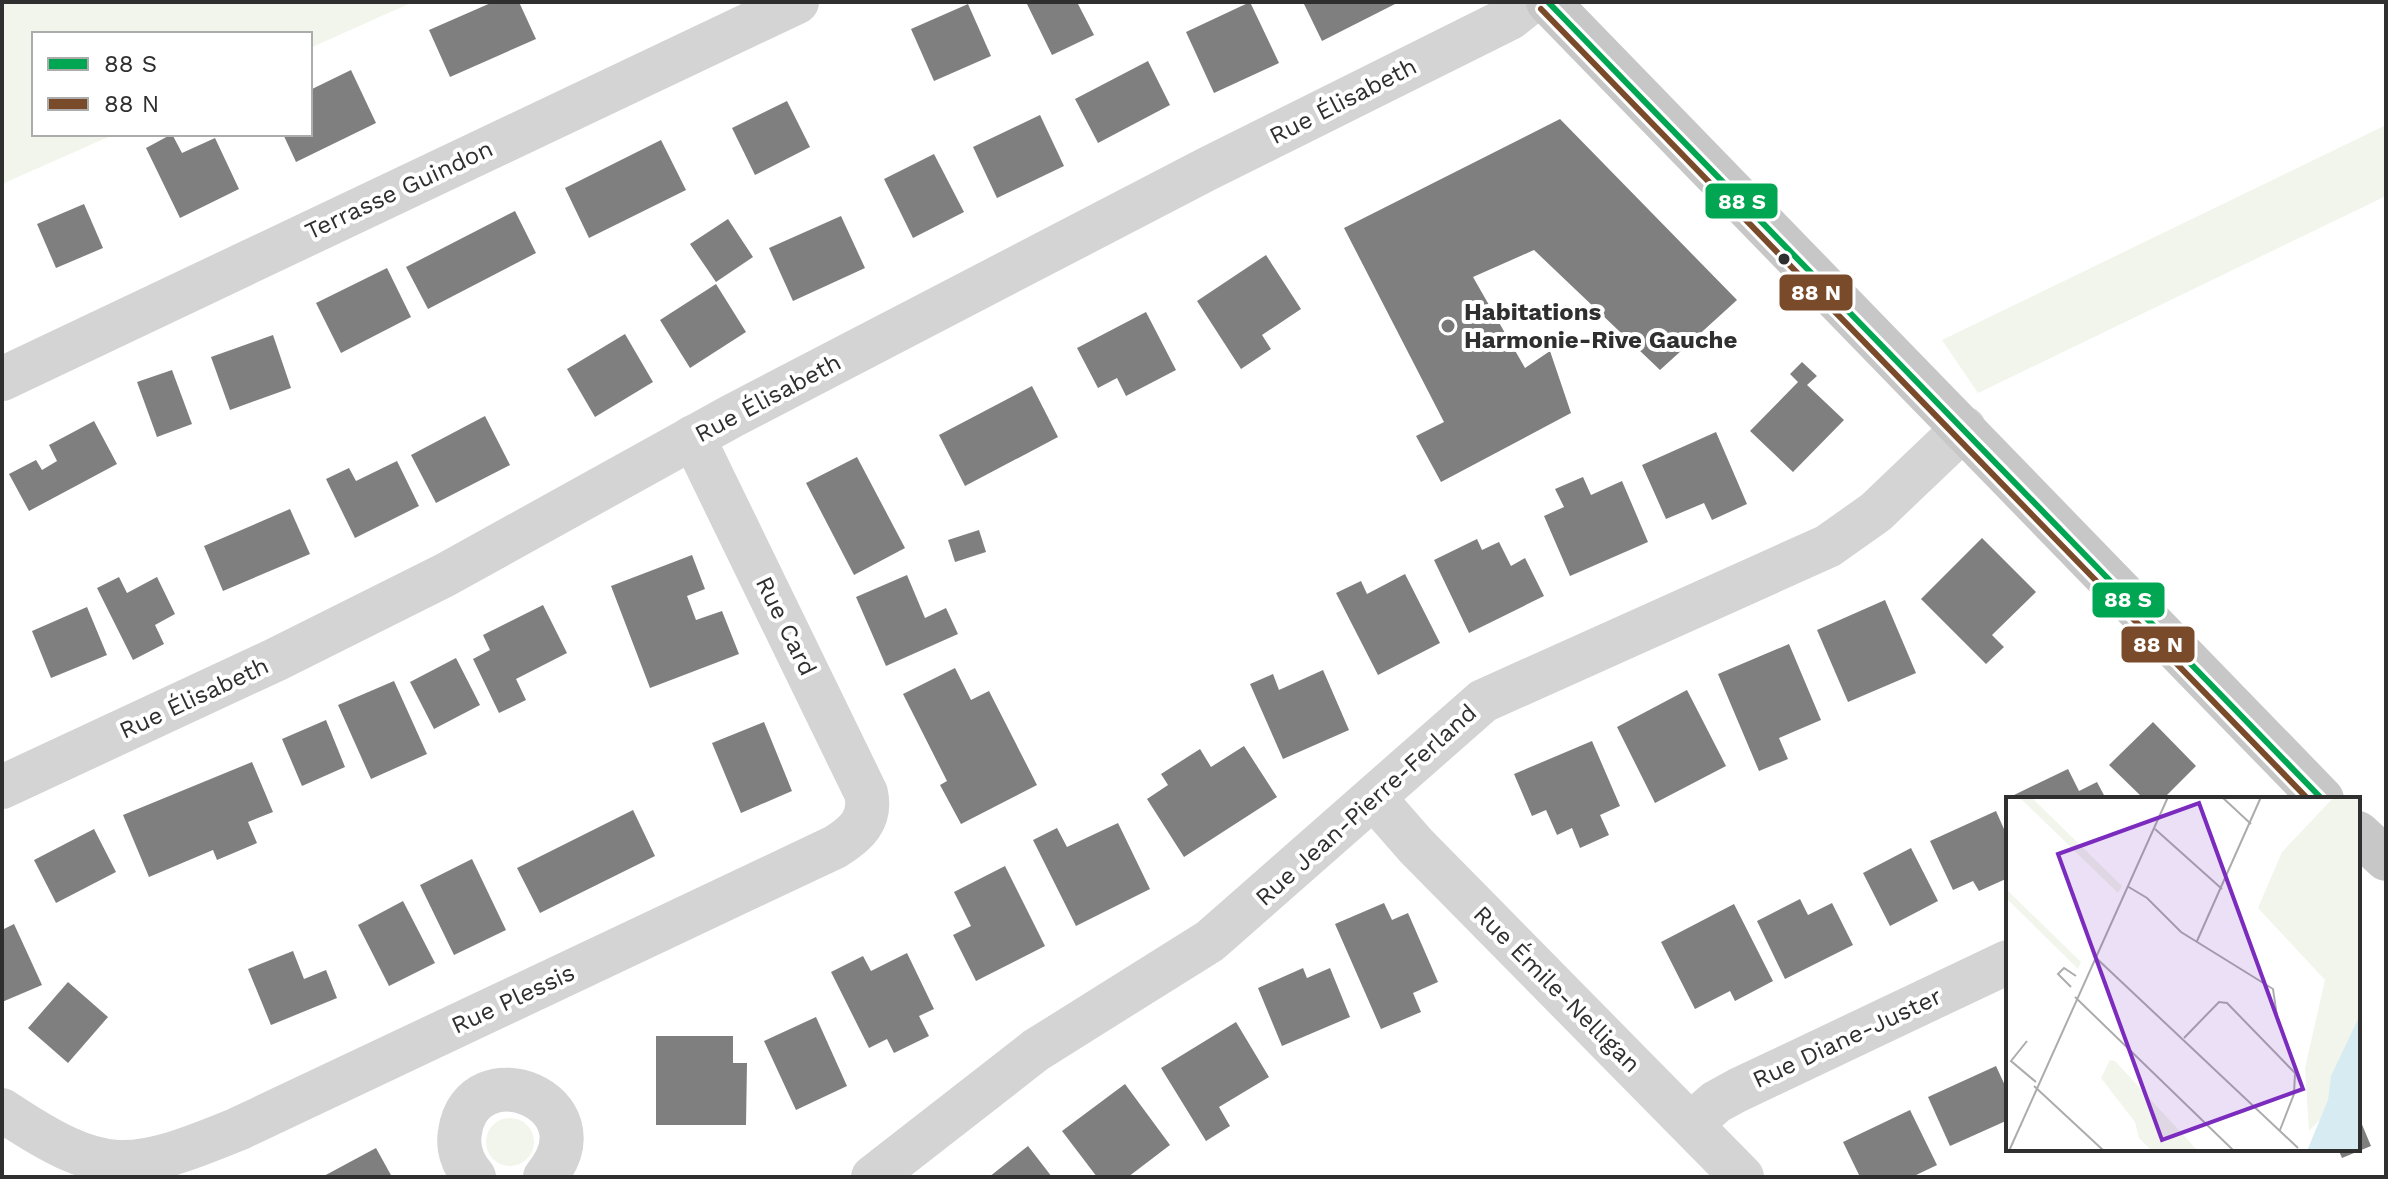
<svg xmlns="http://www.w3.org/2000/svg" width="2388" height="1179" font-family="'Work Sans',sans-serif">
<rect width="100%" height="100%" fill="#fff"/>
<!-- green -->
<g fill="#f2f5eb">
<path d="M2,2H413L310,48V34H34V134H115L2,184Z"/>
<path d="M2386,125V196L1978,393L1942,340Z"/>
<circle cx="510" cy="1142" r="24"/>
</g>
<!-- building -->
<g fill="#7f7f7f">
<path d="M493,2H519L536,39L450,77L429,30Z"/>
<path d="M1026,2H1077L1094,35L1052,55Z"/>
<path d="M1250,2L1279,63L1214,93L1186,32Z"/>
<path d="M1303,2H1399L1322,41Z"/>
<path d="M968,4L991,56L934,81L911,29Z"/>
<path d="M1148,61L1170,105L1098,143L1075,99Z"/>
<path d="M351,70L376,123L296,162L283,134H310V90Z"/>
<path d="M787,101L810,147L755,175L732,128Z"/>
<path d="M1040,115L1064,166L997,198L973,147Z"/>
<path d="M1560,119L1737,300L1660,370L1534,250L1473,277L1525,368L1550,351L1571,413L1441,482L1416,436L1444,422L1344,228Z"/>
<path d="M172,134L182,153L215,138L239,189L180,218L146,148Z"/>
<path d="M661,140L686,190L589,238L565,188Z"/>
<path d="M934,154L964,212L913,238L884,179Z"/>
<path d="M84,204L103,248L56,268L37,224Z"/>
<path d="M515,211L536,253L428,309L406,267Z"/>
<path d="M841,216L865,268L793,301L769,248Z"/>
<path d="M728,219L753,257L716,282L690,244Z"/>
<path d="M1266,255L1301,309L1262,335L1271,349L1241,369L1197,301Z"/>
<path d="M387,268L411,317L341,353L316,303Z"/>
<path d="M716,284L746,332L690,368L660,320Z"/>
<path d="M1146,312L1176,370L1126,396L1117,378L1098,388L1077,348Z"/>
<path d="M625,334L653,382L595,417L567,369Z"/>
<path d="M273,335L291,388L230,410L211,357Z"/>
<path d="M1802,362L1817,376L1807,385L1844,420L1793,472L1750,431L1798,382L1790,374Z"/>
<path d="M172,370L192,424L157,437L137,382Z"/>
<path d="M1032,386L1058,437L965,486L939,435Z"/>
<path d="M485,416L510,465L436,503L411,455Z"/>
<path d="M94,421L117,464L29,511L9,474L36,460L42,470L57,461L49,445Z"/>
<path d="M1716,432L1747,504L1712,520L1704,503L1666,519L1642,465Z"/>
<path d="M857,457L905,548L854,575L806,483Z"/>
<path d="M397,461L419,506L355,538L326,479L349,468L356,481Z"/>
<path d="M1583,477L1591,495L1622,481L1648,542L1570,576L1544,516L1564,507L1555,489Z"/>
<path d="M290,509L310,554L223,591L204,546Z"/>
<path d="M979,530L986,552L955,562L948,540Z"/>
<path d="M1982,538L2036,592L1992,635L2004,647L1986,664L1921,599Z"/>
<path d="M1477,539L1482,550L1499,542L1511,566L1525,558L1544,596L1469,633L1434,560Z"/>
<path d="M692,555L705,589L687,596L696,620L722,611L739,654L650,688L611,586Z"/>
<path d="M1405,574L1440,643L1378,675L1336,593L1361,581L1367,594Z"/>
<path d="M907,575L925,618L946,608L958,634L886,666L856,597Z"/>
<path d="M119,577L127,593L157,577L175,614L155,625L164,644L133,660L97,588Z"/>
<path d="M1885,600L1916,673L1848,702L1817,630Z"/>
<path d="M543,605L567,653L516,679L526,700L499,713L473,659L490,650L483,635Z"/>
<path d="M87,607L107,655L51,678L32,631Z"/>
<path d="M1789,644L1821,720L1779,738L1788,759L1759,771L1718,674Z"/>
<path d="M456,658L480,705L434,729L410,682Z"/>
<path d="M955,668L971,700L989,691L1037,785L961,824L940,785L947,781L903,694Z"/>
<path d="M1323,670L1349,730L1283,759L1250,684L1273,674L1279,690Z"/>
<path d="M394,681L427,754L371,779L338,705Z"/>
<path d="M1687,690L1726,766L1655,803L1617,727Z"/>
<path d="M326,720L345,767L302,786L282,739Z"/>
<path d="M764,722L792,791L741,813L712,743Z"/>
<path d="M2153,722L2196,766L2163,799H2144L2109,765Z"/>
<path d="M1592,741L1620,806L1600,815L1609,835L1580,848L1572,828L1557,835L1546,810L1532,816L1514,774Z"/>
<path d="M1244,746L1277,797L1184,857L1147,799L1168,785L1161,774L1200,749L1211,767Z"/>
<path d="M252,762L273,812L248,822L257,843L217,860L213,850L149,877L123,815Z"/>
<path d="M2068,769L2079,791L2097,782L2106,799H2016L2014,795Z"/>
<path d="M633,810L655,856L540,913L517,868Z"/>
<path d="M1996,811L2008,838V878L1979,891L1973,881L1953,890L1930,841Z"/>
<path d="M1118,823L1150,889L1076,926L1033,840L1057,828L1067,847Z"/>
<path d="M94,829L116,872L56,903L34,860Z"/>
<path d="M1911,848L1938,901L1890,926L1863,873Z"/>
<path d="M472,859L506,930L454,955L420,885Z"/>
<path d="M1005,866L1045,946L976,981L953,935L971,926L954,892Z"/>
<path d="M1800,899L1808,915L1832,903L1853,945L1785,979L1757,921Z"/>
<path d="M403,901L435,963L389,986L358,925Z"/>
<path d="M1384,903L1392,920L1408,913L1438,982L1413,993L1421,1012L1381,1029L1335,924Z"/>
<path d="M1734,904L1773,981L1735,1001L1730,991L1695,1009L1661,942Z"/>
<path d="M14,924L42,985L2,1002V930Z"/>
<path d="M293,951L304,979L326,970L337,998L271,1025L248,969Z"/>
<path d="M907,953L934,1009L919,1016L929,1036L894,1053L887,1039L869,1048L831,972L863,956L871,971Z"/>
<path d="M1303,968L1307,978L1330,968L1350,1017L1282,1046L1258,988Z"/>
<path d="M68,982L108,1017L68,1063L28,1028Z"/>
<path d="M816,1017L847,1086L796,1110L764,1041Z"/>
<path d="M1236,1022L1269,1077L1219,1107L1230,1126L1206,1141L1161,1068Z"/>
<path d="M656,1036H733V1063H747L746,1125H656Z"/>
<path d="M1996,1066L2008,1092V1120L1950,1146L1928,1097Z"/>
<path d="M1125,1084L1170,1145L1128,1177H1097L1062,1131Z"/>
<path d="M1910,1110L1937,1165L1912,1177H1860L1843,1142Z"/>
<path d="M2358,1115L2371,1146L2342,1158L2338,1149H2358Z"/>
<path d="M1028,1146L1052,1177H989Z"/>
<path d="M376,1148L392,1177H322Z"/>
</g>
<g fill="none" stroke-linecap="round" stroke-linejoin="round">
<!-- minor -->
<g stroke="#d4d4d4" stroke-width="44">
<path d="M2,379L797,2"/>
<path d="M2,787L275,660L445,575L732,416L1207,169L1510,18L1530,2"/>
<path d="M1374,798L1416,846L1742,1177"/>
<path d="M2,1110C104,1178 128,1174 238,1129L835,847C856,834 872,820 866,793L693,437"/>
<path d="M1691,1124L1716,1102L1738,1090L2008,962"/>
<path d="M474,1177C463,1164 457,1149 460,1132C472,1049 608,1101 545,1177"/>
<path d="M873,1177L1036,1050L1210,941L1483,701L1828,546L1876,512L1964,428"/>
</g>
<!-- major -->
<g stroke="#c7c7c7" stroke-width="44">
<path d="M1548,2L2322,799"/>
<path d="M2358,833L2386,859"/>
</g>
<!-- bus-1 casing -->
<g stroke="#fff" stroke-width="12">
<path id="bus-1" d="M1548,2L2322,799"/>
</g>
<!-- bus-2 casing -->
<g stroke="#fff" stroke-width="12">
<path id="bus-2" d="M1541,9L2308,799"/>
</g>
<!-- bus-1 -->
<use href="#bus-1" stroke="#00a651" stroke-width="6"/>
<!-- bus-2 -->
<use href="#bus-2" stroke="#7a4b2a" stroke-width="6"/>
</g>
<!-- markers -->
<circle fill="#2f2f2f" stroke="#fff" stroke-width="3" cx="1784" cy="259" r="7"/>
<circle fill="#787878" stroke="#fff" stroke-width="3" cx="1448" cy="326" r="8"/>
<g text-anchor="middle" stroke-width="8" stroke-linejoin="round" paint-order="stroke">
<!-- street labels -->
<g font-size="24" fill="#2f2f2f" stroke="#fff">
<text transform="translate(1343 101) rotate(-27)" y="8">Rue Élisabeth</text>
<text transform="translate(399 190) rotate(-25)" y="8">Terrasse Guindon</text>
<text transform="translate(768 398) rotate(-28)" y="8">Rue Élisabeth</text>
<text transform="translate(786 626) rotate(64)" y="8">Rue Card</text>
<text transform="translate(194 698) rotate(-25)" y="8">Rue Élisabeth</text>
<text transform="translate(1366 805) rotate(-42)" y="8">Rue Jean-Pierre-Ferland</text>
<text transform="translate(1557 989) rotate(45)" y="8">Rue Émile-Nelligan</text>
<text transform="translate(513 999) rotate(-25)" y="8">Rue Plessis</text>
<text transform="translate(1847 1038) rotate(-25)" y="8">Rue Diane-Juster</text>
</g>
<!-- poi labels -->
<g font-size="24" font-weight="bold" fill="#2f2f2f" stroke="#fff" text-anchor="start">
<text x="1464" y="320">Habitations<tspan x="1464" dy="28">Harmonie-Rive Gauche</tspan></text>
</g>
</g>
<!-- overview -->
<g transform="translate(2006 797)">
<rect width="354" height="354" fill="#fff"/>
<path d="M13,0H25L116,89L112,96ZM328,0H354V253L326,310L303,334L299,271L319,183L252,111L276,55ZM0,92L75,165L72,172L0,101ZM104,263L109,264L192,354H146L133,341L129,325L95,281Z" fill="#f2f5eb"/>
<path d="M354,218V354H301L322,303L325,279Z" fill="#d7ebf3"/>
<path fill="none" stroke="#acacac" stroke-width="2" d="M216,0L245,27M149,32L216,92M121,89L141,101L175,135L267,192L272,226M191,144L255,0M88,159L292,351M65,190L52,177L58,171L70,179M69,200L228,354M178,241L213,205L221,206L289,276L288,297L274,333M21,244L5,264L30,285M28,289L98,354M3,354L162,0"/>
<path fill="#7b2cbf" fill-opacity="0.15" stroke="#7b2cbf" stroke-width="4" d="M193,6L297,292L156,343L52,57Z"/>
<rect width="354" height="354" fill="none" stroke="#2f2f2f" stroke-width="4"/>
</g>
<g stroke="#fff" stroke-width="3">
<rect x="1704" y="182" width="75" height="38" rx="8" fill="#00a651"/>
<rect x="1778" y="273" width="76" height="39" rx="8" fill="#7a4b2a"/>
<rect x="2091" y="581" width="75" height="38" rx="8" fill="#00a651"/>
<rect x="2120" y="625" width="76" height="39" rx="8" fill="#7a4b2a"/>
</g>
<g font-size="22" text-anchor="middle" font-weight="bold" fill="#fff">
<text x="1742" y="209">88 S</text>
<text x="1816" y="300">88 N</text>
<text x="2128" y="607">88 S</text>
<text x="2158" y="652">88 N</text>
</g>
<!-- border -->
<rect width="2388" height="1179" fill="none" stroke="#2f2f2f" stroke-width="8"/>
<!-- legend -->
<rect x="32" y="32" width="280" height="104" fill="#ffffff" stroke="#acacac" stroke-width="2"/>
<rect x="48" y="58" width="40" height="12" fill="#00a651" stroke="#acacac" stroke-width="2"/>
<text x="104" y="72" font-size="24" fill="#2f2f2f">88 S</text>
<rect x="48" y="98" width="40" height="12" fill="#7a4b2a" stroke="#acacac" stroke-width="2"/>
<text x="104" y="112" font-size="24" fill="#2f2f2f">88 N</text>
</svg>
